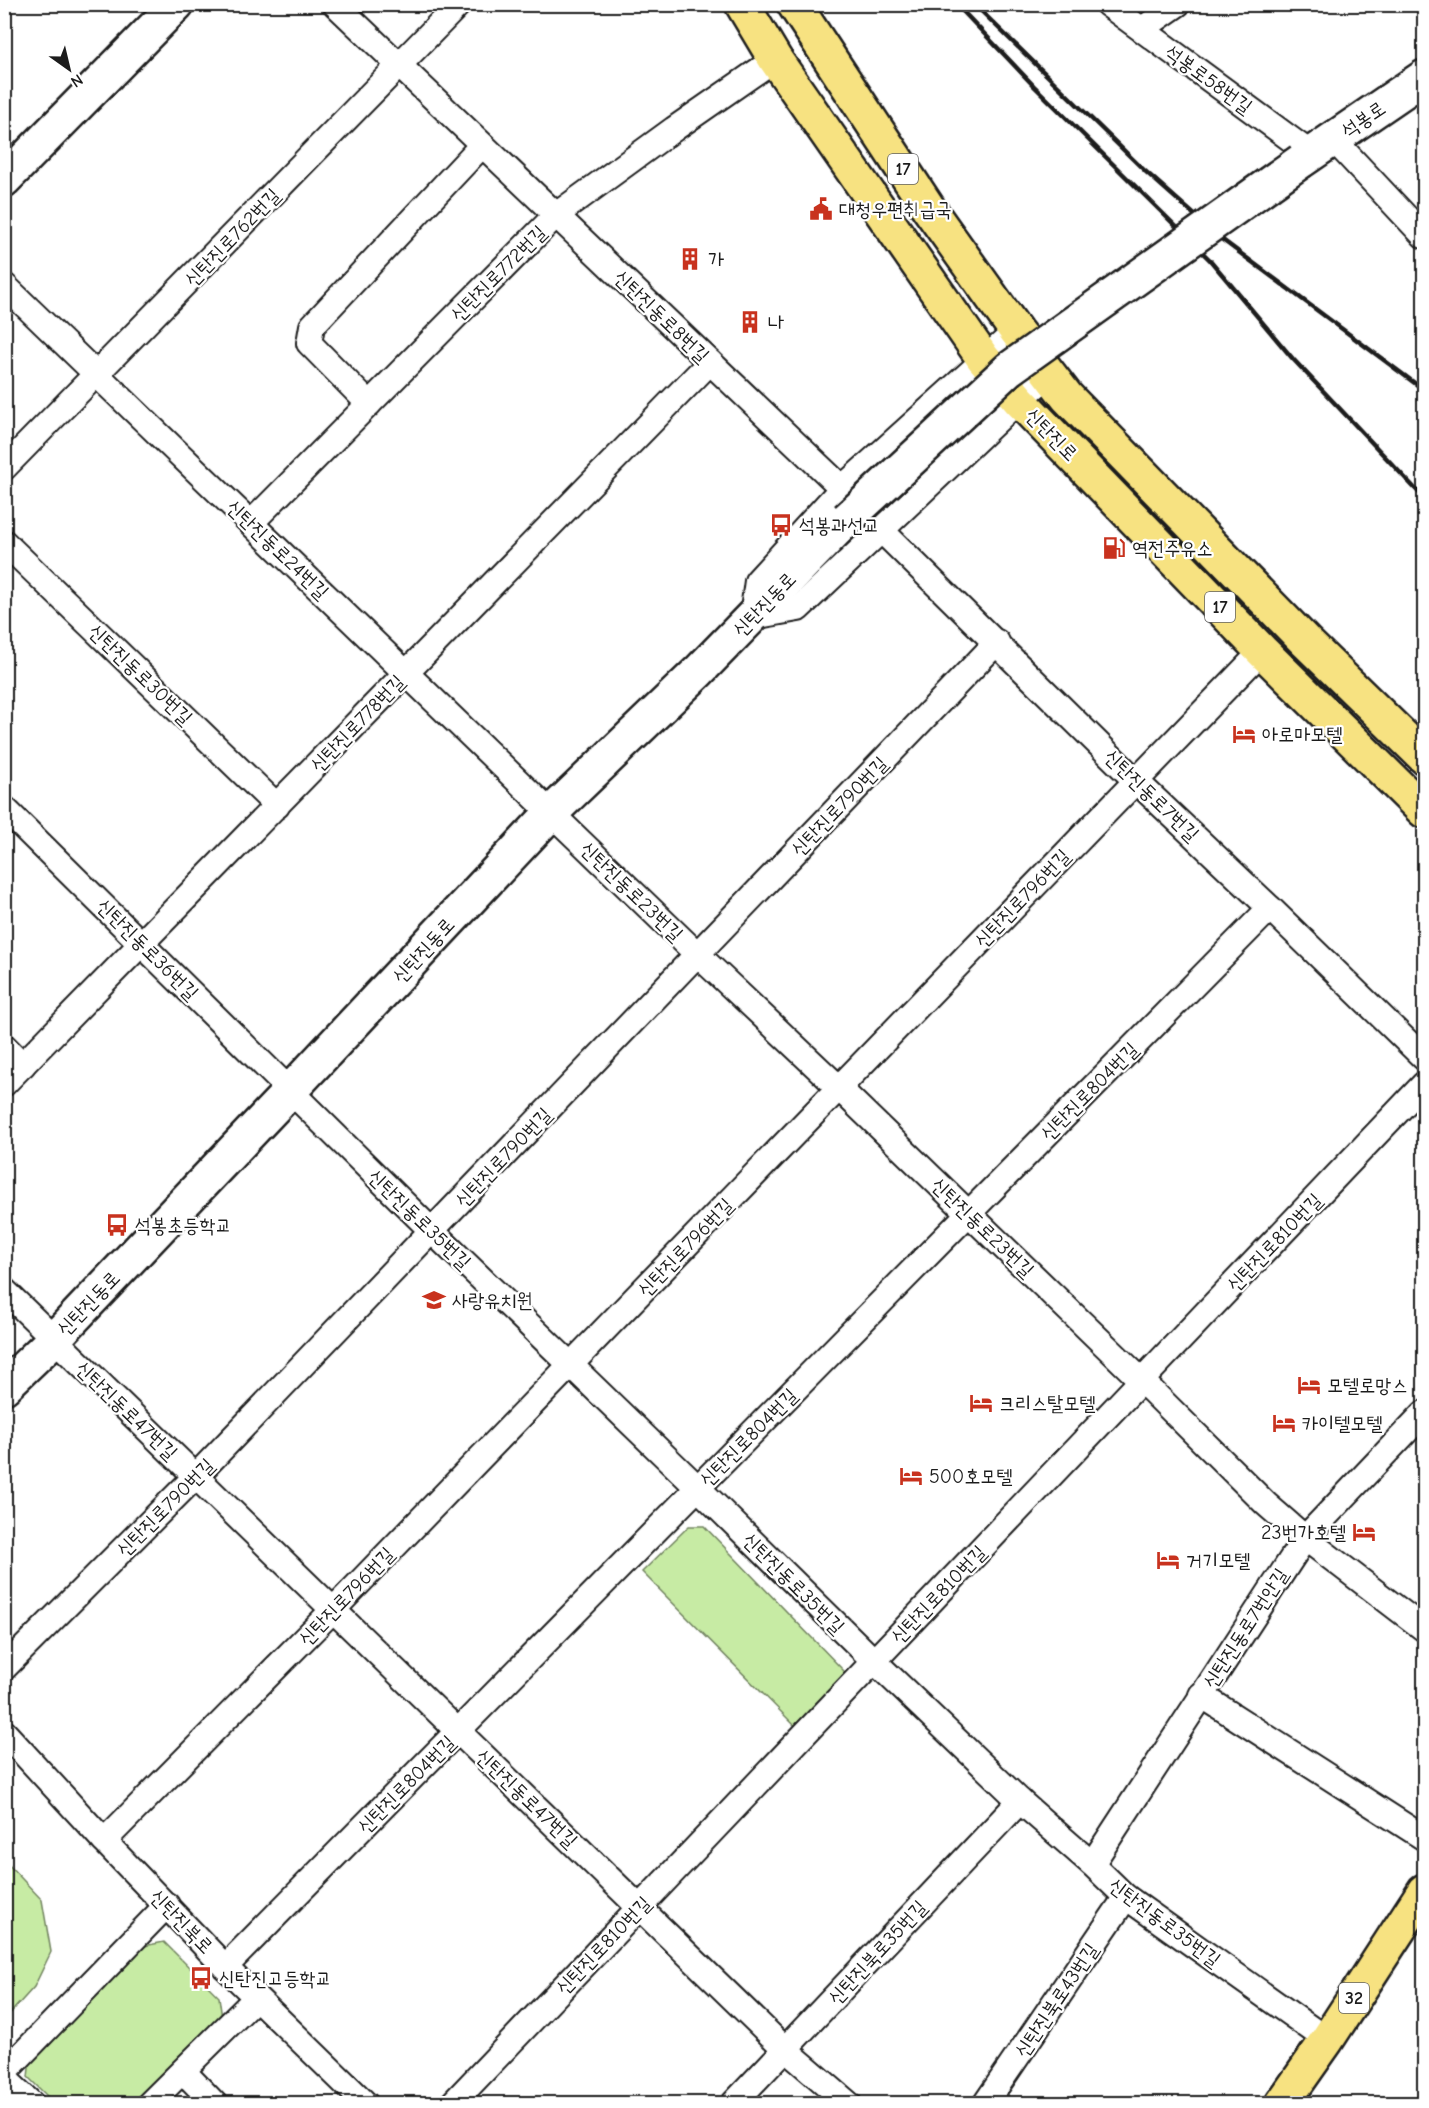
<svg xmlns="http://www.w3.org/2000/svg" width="1429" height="2108" font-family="'Comic Neue','Poor Story',sans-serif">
<rect width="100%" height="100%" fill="#fff"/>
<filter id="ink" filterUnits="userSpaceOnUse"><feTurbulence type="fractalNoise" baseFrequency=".0167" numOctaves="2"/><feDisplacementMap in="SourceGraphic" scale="12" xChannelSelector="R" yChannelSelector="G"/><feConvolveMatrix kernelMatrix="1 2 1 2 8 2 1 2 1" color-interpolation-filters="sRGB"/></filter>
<g filter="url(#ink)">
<!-- green -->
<g fill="#c7eba4" stroke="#728460" stroke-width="1.5">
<path d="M689,1526H704L844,1671V1688L801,1732L642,1572Z"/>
<path d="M5,1861L42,1900L51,1952L34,1987L5,2019Z"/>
<path d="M164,1942L219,1997L222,2018L136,2103H54L28,2077L30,2060L144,1946Z"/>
</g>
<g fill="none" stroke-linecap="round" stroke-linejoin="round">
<!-- street casing -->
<g stroke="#1c1c1c" stroke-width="28">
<g id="street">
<path d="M335,4L842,488"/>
<path d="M1107,4L1311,154"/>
<path d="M1142,29L1178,4"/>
<path d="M1333,139L1424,236"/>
<path d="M4,285L697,954L839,1088L1142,1381L1266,1504L1305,1538L1424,1629"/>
<path d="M1016,331L842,488L757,581L752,617L798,609L1019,400L1049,375"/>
<path d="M369,404L309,343L312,326L482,145"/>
<path d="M4,468L459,4"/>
<path d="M251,523L556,215L674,129L775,59"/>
<path d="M881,530L1136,781L1270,908L1424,1058"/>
<path d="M4,542L277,806"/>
<path d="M4,808L432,1231L698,1488L874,1661L1020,1801L1092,1864L1126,1897L1327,2040"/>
<path d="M4,1046L23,1065"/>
<path d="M4,1084L710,362"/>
<path d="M4,1290L785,2049L849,2104"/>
<path d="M4,1668L196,1476L997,642"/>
<path d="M1201,1695L1424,1838"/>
<path d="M4,1732L104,1841L225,1967L366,2104"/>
<path d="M104,1841L333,1610L1262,651"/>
<path d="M1092,1864L1305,1538L1424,1413"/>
<path d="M225,1967L1270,908"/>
<path d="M183,2071L215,2104"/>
<path d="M4,2073L167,1905"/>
<path d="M4,2078L32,2104"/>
<path d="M149,2104L256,1998"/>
<path d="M452,2104L1424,1084"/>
<path d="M733,2104L1020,1801"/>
<path d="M985,2104L1126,1897"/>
</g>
</g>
<!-- secondary casing -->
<g stroke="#1c1c1c" stroke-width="38">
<g id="secondary">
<path d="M1301,161L1424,77"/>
<path d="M4,180L177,4"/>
<path d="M4,1387L54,1339L290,1091L552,812L699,671L847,519"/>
</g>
</g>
<!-- primary casing -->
<g stroke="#1c1c1c" stroke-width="38">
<g id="primary">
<path d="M742,4L775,59L983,358L1019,400L1262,651L1424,811"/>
<path d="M794,4L929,209L1016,331L1067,397L1306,642L1424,757"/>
<path d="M1282,2104L1327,2040L1424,1891"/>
</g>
</g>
<!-- street -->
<use href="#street" stroke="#fff" stroke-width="24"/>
<!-- secondary -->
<use href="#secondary" stroke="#fff" stroke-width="33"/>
<!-- primary -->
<use href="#primary" stroke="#f7e281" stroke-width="33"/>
<!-- rail -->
<g stroke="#1c1c1c" stroke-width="4.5">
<path d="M956,4L1034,86L1210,260L1293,359L1424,498"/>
<path d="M974,4L1145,171L1224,241L1424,390"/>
</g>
<!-- secondary-bridge casing -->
<g stroke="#1c1c1c" stroke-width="38" stroke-linecap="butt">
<path id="secondary-bridge" d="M847,519L1009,369L1301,161"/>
</g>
<!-- secondary-bridge -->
<use href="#secondary-bridge" stroke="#fff" stroke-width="33"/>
</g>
</g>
<!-- icons -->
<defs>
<g id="civic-bare" transform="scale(1.8)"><path d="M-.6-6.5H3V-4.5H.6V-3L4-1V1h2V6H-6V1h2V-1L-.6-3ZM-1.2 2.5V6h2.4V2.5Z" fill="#c8321e" stroke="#fff" stroke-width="2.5" paint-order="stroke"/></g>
<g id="building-bare" transform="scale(1.8)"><path d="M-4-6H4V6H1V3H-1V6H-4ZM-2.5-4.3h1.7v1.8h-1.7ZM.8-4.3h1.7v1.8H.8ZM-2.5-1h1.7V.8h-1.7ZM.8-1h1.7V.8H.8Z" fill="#c8321e" stroke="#fff" stroke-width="2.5" paint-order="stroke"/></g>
<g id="bus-bare" transform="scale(1.8)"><path d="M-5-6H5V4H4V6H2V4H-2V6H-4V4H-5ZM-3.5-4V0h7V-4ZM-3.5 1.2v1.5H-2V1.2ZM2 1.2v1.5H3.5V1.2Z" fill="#c8321e" stroke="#fff" stroke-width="2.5" paint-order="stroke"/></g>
<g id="fuel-bare" transform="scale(1.8)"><path d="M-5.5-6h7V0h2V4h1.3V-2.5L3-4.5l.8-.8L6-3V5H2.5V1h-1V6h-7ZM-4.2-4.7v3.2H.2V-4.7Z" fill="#c8321e" stroke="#fff" stroke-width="2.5" paint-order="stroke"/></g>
<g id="hotel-bare" transform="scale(1.8)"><path d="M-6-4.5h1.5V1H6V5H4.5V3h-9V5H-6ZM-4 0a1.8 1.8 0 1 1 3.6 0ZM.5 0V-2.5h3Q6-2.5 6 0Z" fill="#c8321e" stroke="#fff" stroke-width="2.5" paint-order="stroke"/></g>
<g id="school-bare" transform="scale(1.8)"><path d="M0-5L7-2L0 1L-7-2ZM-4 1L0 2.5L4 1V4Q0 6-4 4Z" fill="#c8321e" stroke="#fff" stroke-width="2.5" paint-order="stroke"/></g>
</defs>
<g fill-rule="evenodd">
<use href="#civic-bare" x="821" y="209"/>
<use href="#building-bare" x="690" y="259"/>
<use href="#building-bare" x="750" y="322"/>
<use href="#bus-bare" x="781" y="525"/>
<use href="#fuel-bare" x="1114" y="548"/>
<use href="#hotel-bare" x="1244" y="734"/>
<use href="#bus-bare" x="117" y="1225"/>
<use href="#school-bare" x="434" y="1300"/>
<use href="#hotel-bare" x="1309" y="1385"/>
<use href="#hotel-bare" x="981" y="1403"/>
<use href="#hotel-bare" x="1284" y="1423"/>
<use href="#hotel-bare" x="911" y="1476"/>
<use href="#hotel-bare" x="1364" y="1532"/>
<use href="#hotel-bare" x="1168" y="1560"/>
<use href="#bus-bare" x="201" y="1978"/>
</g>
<g text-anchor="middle" stroke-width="4.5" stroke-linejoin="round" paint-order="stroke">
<!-- shield labels -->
<g fill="#fff" stroke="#606060" stroke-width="1.5">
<rect x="888" y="154" width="30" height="30" rx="4.5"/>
<rect x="1205" y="592" width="30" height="30" rx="4.5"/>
<rect x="1339" y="1983" width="30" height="30" rx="4.5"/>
</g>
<g font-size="18" font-weight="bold" fill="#1c1c1c">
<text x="903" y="175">17</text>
<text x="1220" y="613">17</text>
<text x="1354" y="2004">32</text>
</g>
<!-- street labels -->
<g font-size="20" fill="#1c1c1c" stroke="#fff">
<text transform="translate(1209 79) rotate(36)" y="7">석봉로58번길</text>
<text transform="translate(1363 119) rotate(-34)" y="7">석봉로</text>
<text transform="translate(232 237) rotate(-46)" y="7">신탄진로762번길</text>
<text transform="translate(498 273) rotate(-45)" y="7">신탄진로772번길</text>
<text transform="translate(662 316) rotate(44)" y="7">신탄진동로8번길</text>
<text transform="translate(1052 434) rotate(46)" y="7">신탄진로</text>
<text transform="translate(278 549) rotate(44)" y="7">신탄진동로24번길</text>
<text transform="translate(764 604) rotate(-46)" y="7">신탄진동로</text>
<text transform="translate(141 674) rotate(44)" y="7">신탄진동로30번길</text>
<text transform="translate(357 723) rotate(-46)" y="7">신탄진로778번길</text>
<text transform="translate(1152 795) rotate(44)" y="7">신탄진동로7번길</text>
<text transform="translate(839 806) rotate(-46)" y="7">신탄진로790번길</text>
<text transform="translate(632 891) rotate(44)" y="7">신탄진동로23번길</text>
<text transform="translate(1022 898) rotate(-46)" y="7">신탄진로796번길</text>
<text transform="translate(148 949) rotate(45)" y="7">신탄진동로36번길</text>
<text transform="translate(423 950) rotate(-47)" y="7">신탄진동로</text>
<text transform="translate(1089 1091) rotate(-45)" y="7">신탄진로804번길</text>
<text transform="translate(503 1157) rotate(-46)" y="7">신탄진로790번길</text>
<text transform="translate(420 1219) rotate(44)" y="7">신탄진동로35번길</text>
<text transform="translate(983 1227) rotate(44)" y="7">신탄진동로23번길</text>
<text transform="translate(1274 1242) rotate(-46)" y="7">신탄진로810번길</text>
<text transform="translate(685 1247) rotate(-46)" y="7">신탄진로796번길</text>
<text transform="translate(88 1303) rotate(-46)" y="7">신탄진동로</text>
<text transform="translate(127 1410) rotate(44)" y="7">신탄진동로47번길</text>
<text transform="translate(748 1437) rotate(-45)" y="7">신탄진로804번길</text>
<text transform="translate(165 1507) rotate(-45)" y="7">신탄진로790번길</text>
<text transform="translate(794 1583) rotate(45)" y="7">신탄진동로35번길</text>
<text transform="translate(938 1594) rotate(-46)" y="7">신탄진로810번길</text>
<text transform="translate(346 1596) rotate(-46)" y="7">신탄진로796번길</text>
<text transform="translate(1245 1628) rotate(-57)" y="7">신탄진동로7번안길</text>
<text transform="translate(406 1784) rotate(-45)" y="7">신탄진로804번길</text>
<text transform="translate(527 1798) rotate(44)" y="7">신탄진동로47번길</text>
<text transform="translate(182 1921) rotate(46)" y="7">신탄진북로</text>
<text transform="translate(1165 1922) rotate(37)" y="7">신탄진동로35번길</text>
<text transform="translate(603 1945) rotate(-46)" y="7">신탄진로810번길</text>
<text transform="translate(877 1952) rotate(-47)" y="7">신탄진북로35번길</text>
<text transform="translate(1056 2000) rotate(-56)" y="7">신탄진북로43번길</text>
</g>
<!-- poi labels -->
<g font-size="20" fill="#1c1c1c" stroke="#fff" text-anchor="start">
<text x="839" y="216">대청우편취급국</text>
<text x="708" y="266">가</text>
<text x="768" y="329">나</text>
<text x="799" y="532">석봉과선교</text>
<text x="1132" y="555">역전주유소</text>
<text x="1262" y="741">아로마모텔</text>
<text x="135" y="1232">석봉초등학교</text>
<text x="452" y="1307">사랑유치원</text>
<text x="1327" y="1392">모텔로망스</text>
<text x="999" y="1410">크리스탈모텔</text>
<text x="1302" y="1430">카이텔모텔</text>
<text x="929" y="1483">500호모텔</text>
<text x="1346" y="1539" text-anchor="end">23번가호텔</text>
<text x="1186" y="1567">거기모텔</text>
<text x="219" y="1985">신탄진고등학교</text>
</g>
</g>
<!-- margin -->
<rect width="1429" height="2108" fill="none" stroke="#fff" stroke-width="24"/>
<rect x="12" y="12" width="1405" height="2084" fill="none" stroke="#1c1c1c" stroke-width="2" filter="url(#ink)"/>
<!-- north arrow -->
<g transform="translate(69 69) rotate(146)" stroke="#ffffff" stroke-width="4.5" paint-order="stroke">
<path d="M0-4.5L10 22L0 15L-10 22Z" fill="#1c1c1c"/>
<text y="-9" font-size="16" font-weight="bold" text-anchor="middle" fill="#1c1c1c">N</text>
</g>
</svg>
